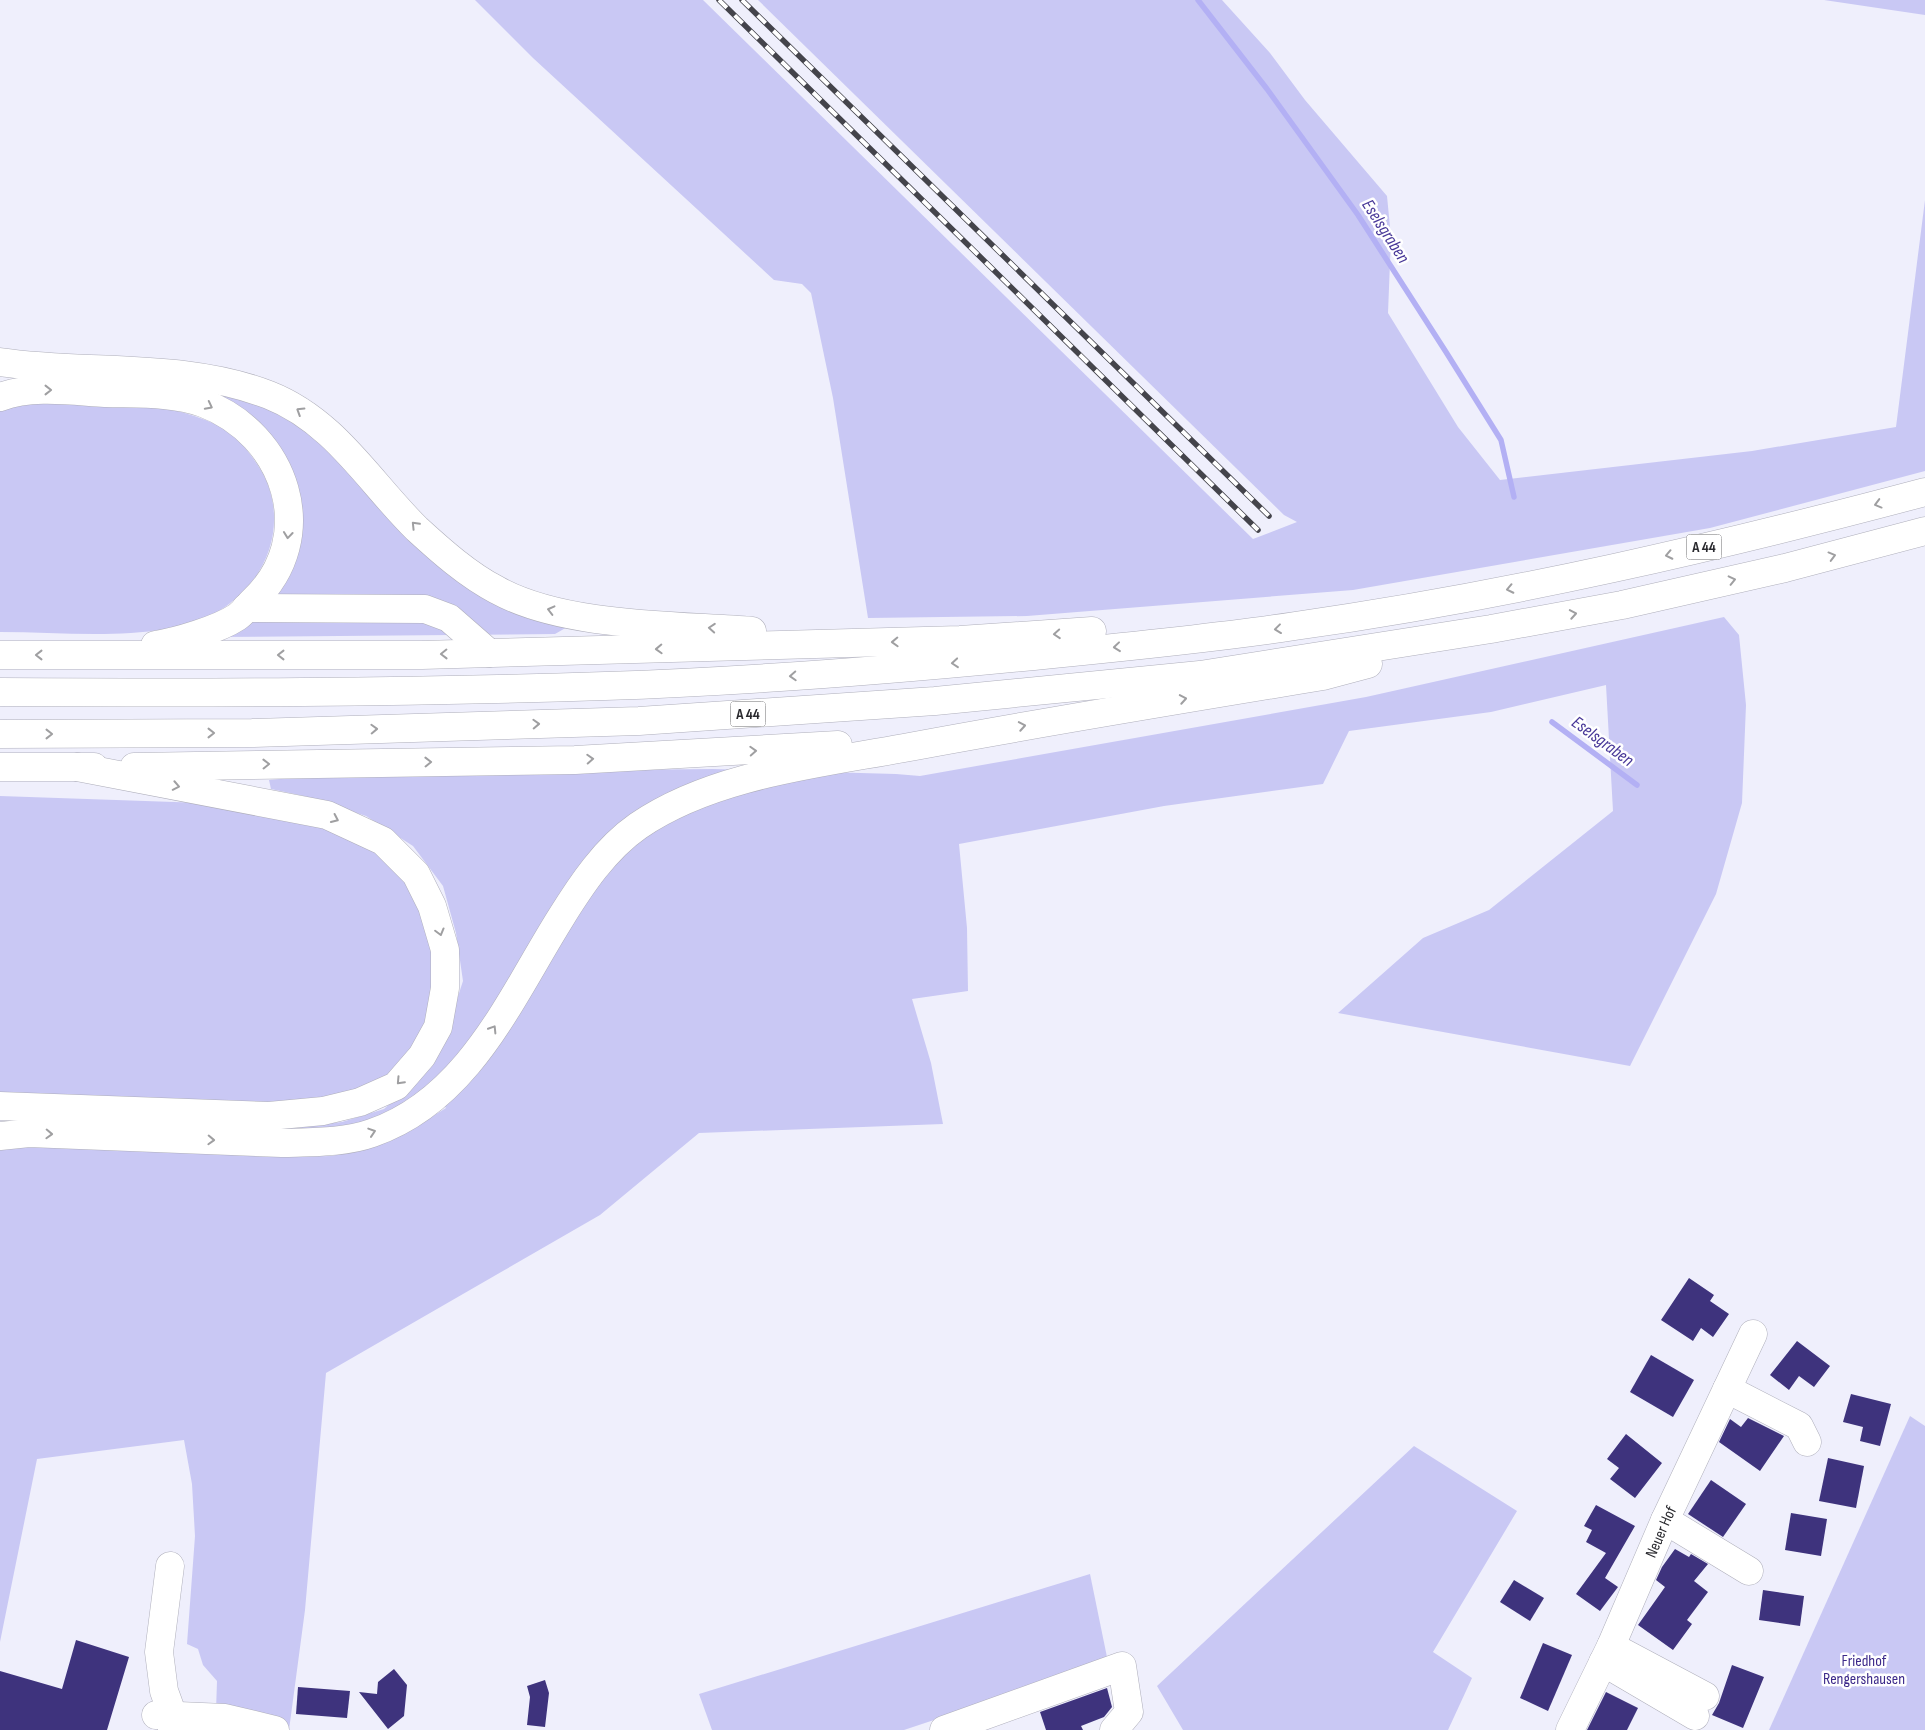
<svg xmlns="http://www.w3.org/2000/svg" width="1925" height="1730" font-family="'Sofia Sans Condensed',sans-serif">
<rect width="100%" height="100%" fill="#efeffc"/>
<!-- green -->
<g fill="#c9c8f4">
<path d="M475,0H703L1253,539L1297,522L1284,515L758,0H1222L1270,53L1305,100L1387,196L1391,237L1388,313L1458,427L1500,480L1752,451L1896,427L1925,200V471L1710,528L1353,590L1027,616L868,618L833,398L811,293L802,284L774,280L533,58Z"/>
<path d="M1824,0H1925V15Z"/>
<path d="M223,391L267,408L313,435L377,497L569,626L555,634L215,637L294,556L302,524L292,479L208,395Z"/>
<path d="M31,397C93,401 160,398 217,425C236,434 246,448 257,464C289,511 274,571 229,604C219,612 204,618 192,624C185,627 175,627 166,629C112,638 55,632 0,632V406Z"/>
<path d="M1724,617L1739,635L1746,705L1742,803L1716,894L1630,1066L1338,1013L1423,938L1489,910L1613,811L1606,685L1491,712L1349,731L1323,784L1164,806L959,844L967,928L968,991L912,999L931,1063L943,1124L699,1133L600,1215L326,1373L305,1610L289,1730L216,1711L217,1681L203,1665L198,1649L187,1644L195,1536L192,1484L184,1440L37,1459L0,1642V1145L279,1157L332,1156L372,1146L420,1124L446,1108L433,1091L390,1117L351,1127L277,1129L342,1122L384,1109L419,1077L447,1030L463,981L456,933L443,886L413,846L366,816L304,796L271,789L269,780L346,773L565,771L586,773L613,770L713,769L896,774L920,776L1366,697Z"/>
<path d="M0,796L203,803L324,825L363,841L393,864L417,896L430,936L433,973L431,1011L414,1048L390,1080L299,1105L37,1096L0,1092Z"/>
<path d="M1910,1416L1925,1426V1730H1769Z"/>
<path d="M1414,1446L1517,1511L1433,1652L1472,1678L1448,1730H1183L1157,1686Z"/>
<path d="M1090,1574L1108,1662L904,1730H712L699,1694Z"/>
</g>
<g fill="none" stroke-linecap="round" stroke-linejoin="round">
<!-- stream -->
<g stroke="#b3b0f4" stroke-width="5.5">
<path d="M1198,0L1267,89L1358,215L1446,352L1501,440L1514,497"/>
<path d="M1552,722L1637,785"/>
</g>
</g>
<!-- building -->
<g fill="#3e337d">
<path d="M1689,1278L1714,1295L1710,1301L1729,1314L1713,1337L1701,1328L1693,1341L1661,1320Z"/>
<path d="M1797,1341L1830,1366L1814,1387L1799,1376L1789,1390L1770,1375Z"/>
<path d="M1651,1355L1694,1380L1673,1417L1630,1392Z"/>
<path d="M1851,1394L1891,1404L1880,1446L1860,1441L1863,1427L1843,1422Z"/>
<path d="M1748,1418L1784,1436L1760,1471L1719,1442L1730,1419L1741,1427Z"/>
<path d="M1626,1434L1662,1463L1635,1498L1610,1479L1619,1468L1607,1459Z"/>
<path d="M1828,1458L1864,1466L1856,1508L1819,1501Z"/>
<path d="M1711,1480L1746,1504L1723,1537L1688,1514Z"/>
<path d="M1596,1505L1635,1526L1605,1578L1618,1587L1600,1611L1576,1594L1606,1553L1586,1542L1592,1530L1584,1526Z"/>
<path d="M1791,1513L1827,1519L1821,1556L1785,1550Z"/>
<path d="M1675,1549L1689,1557L1691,1554L1708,1564L1694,1581L1708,1592L1687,1620L1692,1624L1673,1650L1638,1625L1665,1587L1656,1580L1662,1567Z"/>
<path d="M1514,1580L1544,1598L1530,1621L1500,1602Z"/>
<path d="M1763,1590L1804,1596L1800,1626L1759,1620Z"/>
<path d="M76,1640L129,1657L107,1730H0V1671L62,1689Z"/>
<path d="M1543,1643L1572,1655L1548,1711L1520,1698Z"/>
<path d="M1732,1665L1764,1677L1743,1728L1712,1715L1719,1703Z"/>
<path d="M394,1669L407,1685L404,1716L388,1729L359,1692L377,1694L378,1682Z"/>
<path d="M545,1680L549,1693L545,1727L527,1725L530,1697L527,1686Z"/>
<path d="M298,1687L350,1691L347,1718L296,1714Z"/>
<path d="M1107,1688L1112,1707L1104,1717L1081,1726L1083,1730H1046L1040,1712Z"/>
<path d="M1606,1692L1638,1708L1627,1730H1587Z"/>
</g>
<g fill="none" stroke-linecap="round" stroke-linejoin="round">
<!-- minor casing -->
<g stroke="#afafbb" stroke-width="29">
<g id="minor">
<path d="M246,608L425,609L449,618L489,653"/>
<path d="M1727,1389L1799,1426L1807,1442"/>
<path d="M1665,1520L1749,1571"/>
<path d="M170,1566L159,1652L164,1691L173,1716L172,1730"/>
<path d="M1611,1646L1705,1696"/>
<path d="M1603,1662L1695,1716"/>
<path d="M156,1715L225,1718L275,1730"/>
<path d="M944,1730L1122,1666L1129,1712L1114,1730"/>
<path id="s1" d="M1570,1730L1611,1646L1665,1520L1753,1334"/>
</g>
</g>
<!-- highway casing -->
<g stroke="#afafbb" stroke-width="29">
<g id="highway">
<path d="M0,362C89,375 184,362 269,395C335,421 369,482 417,529C441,551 468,575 497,590C564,627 675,625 752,631"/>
<path d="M0,397C33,385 71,391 105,393C137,394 173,392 203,403C286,434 321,537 253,601C248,606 243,613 237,617C219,629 177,642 155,645"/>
<path d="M0,655H422L960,640L1092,631"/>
<path d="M0,692C201,693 404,693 605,686C755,681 904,669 1053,654C1134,646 1215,638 1295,626C1508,596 1718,547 1925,492"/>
<path d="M0,734L252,733L639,721L935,701L1200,675L1491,629L1622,605L1785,568L1925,531"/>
<path d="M0,767H94"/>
<path d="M134,767L575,760L838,745"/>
<path d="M0,1106L269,1116L323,1111L360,1102L396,1086L422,1056L438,1027L445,988V950L432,906L416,874L383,841L327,815L77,767"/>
<path d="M0,1136L29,1133L282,1143C312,1142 344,1143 372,1133C468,1100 510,999 560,919C581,885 605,849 638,826C712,775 817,764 904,748C1043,722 1183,699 1323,676L1368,664"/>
</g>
</g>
<!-- minor -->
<use href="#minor" stroke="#fff" stroke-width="28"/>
<!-- highway -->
<use href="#highway" stroke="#fff" stroke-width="28"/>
<!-- rail casing -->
<g stroke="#44444b" stroke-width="5.5">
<g id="rail">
<path d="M719,0L1258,530"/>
<path d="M742,0L1269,516"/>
</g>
</g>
<!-- rail -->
<use href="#rail" stroke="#fff" stroke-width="4" stroke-dasharray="11" stroke-linecap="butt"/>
</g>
<!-- one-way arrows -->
<defs><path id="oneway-chevron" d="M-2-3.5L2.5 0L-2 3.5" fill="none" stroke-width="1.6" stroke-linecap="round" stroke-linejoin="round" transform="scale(1.25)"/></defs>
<g stroke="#9f9fa1">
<use href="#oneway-chevron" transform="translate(48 390)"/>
<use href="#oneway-chevron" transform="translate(209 406) rotate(27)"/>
<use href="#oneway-chevron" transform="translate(300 411) rotate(-148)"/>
<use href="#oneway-chevron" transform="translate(1878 504) rotate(165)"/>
<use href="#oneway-chevron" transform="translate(415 525) rotate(-134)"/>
<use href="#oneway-chevron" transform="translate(288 535) rotate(96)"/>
<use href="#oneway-chevron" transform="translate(1669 555) rotate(168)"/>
<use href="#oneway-chevron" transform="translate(1832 556) rotate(-15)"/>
<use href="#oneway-chevron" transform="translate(1732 580) rotate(-13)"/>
<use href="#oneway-chevron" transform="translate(1510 589) rotate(168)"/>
<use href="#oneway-chevron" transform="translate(551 610) rotate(-166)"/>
<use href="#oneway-chevron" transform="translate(1573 614) rotate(-10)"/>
<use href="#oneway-chevron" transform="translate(712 628) rotate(-176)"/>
<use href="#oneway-chevron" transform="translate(1278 629) rotate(173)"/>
<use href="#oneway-chevron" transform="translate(1057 634) rotate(176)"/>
<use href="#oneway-chevron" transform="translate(895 642) rotate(178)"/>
<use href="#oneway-chevron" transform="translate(1117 647) rotate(174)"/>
<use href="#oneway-chevron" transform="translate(659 649) rotate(178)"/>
<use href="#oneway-chevron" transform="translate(444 654) rotate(179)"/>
<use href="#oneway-chevron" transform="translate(39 655) rotate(-180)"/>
<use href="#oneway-chevron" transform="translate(281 655) rotate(180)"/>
<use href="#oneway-chevron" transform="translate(955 663) rotate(175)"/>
<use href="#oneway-chevron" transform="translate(793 676) rotate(177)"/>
<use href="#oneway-chevron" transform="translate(1183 699) rotate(-10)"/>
<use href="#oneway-chevron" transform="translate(536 724) rotate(-2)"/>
<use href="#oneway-chevron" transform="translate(1022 726) rotate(-10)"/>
<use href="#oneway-chevron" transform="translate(374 729) rotate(-2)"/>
<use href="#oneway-chevron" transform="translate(211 733)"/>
<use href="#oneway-chevron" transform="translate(49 734)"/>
<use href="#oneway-chevron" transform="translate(753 751) rotate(-3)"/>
<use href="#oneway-chevron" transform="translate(590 759) rotate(-3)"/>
<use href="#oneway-chevron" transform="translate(428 762) rotate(-1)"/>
<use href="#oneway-chevron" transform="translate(266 764) rotate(-1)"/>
<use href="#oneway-chevron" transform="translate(176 786) rotate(11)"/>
<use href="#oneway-chevron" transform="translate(335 819) rotate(25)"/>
<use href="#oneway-chevron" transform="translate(440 932) rotate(75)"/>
<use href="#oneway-chevron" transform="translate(493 1029) rotate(-58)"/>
<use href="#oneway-chevron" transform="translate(400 1081) rotate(133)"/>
<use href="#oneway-chevron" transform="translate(372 1132) rotate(-18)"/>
<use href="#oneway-chevron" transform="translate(49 1134) rotate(2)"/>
<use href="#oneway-chevron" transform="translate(211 1140) rotate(2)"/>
</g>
<g text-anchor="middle" stroke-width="5" stroke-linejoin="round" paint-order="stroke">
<!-- shield labels -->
<g fill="#fff" stroke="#6a6a6d" stroke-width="1">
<rect x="1686.5" y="534.5" width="35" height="25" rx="4"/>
<rect x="730.5" y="701.5" width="35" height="25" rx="4"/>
</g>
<g font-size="15" font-weight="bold" fill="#2a2a2f">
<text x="1704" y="552">A 44</text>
<text x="748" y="719">A 44</text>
</g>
<!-- street labels -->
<g font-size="16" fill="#2a2a2f" stroke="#fff">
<text dy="6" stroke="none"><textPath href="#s1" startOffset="218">Neuer Hof</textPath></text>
</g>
<!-- park labels -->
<g font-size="16" fill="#3d2a8a" stroke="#fff">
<text x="1864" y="1666">Friedhof<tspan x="1864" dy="18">Rengershausen</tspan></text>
</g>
<!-- water labels -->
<g font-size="18" font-style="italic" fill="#483898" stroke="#fff">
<text transform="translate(1386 231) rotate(57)" y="6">Eselsgraben</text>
<text transform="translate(1603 741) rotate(36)" y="6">Eselsgraben</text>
</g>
</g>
</svg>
